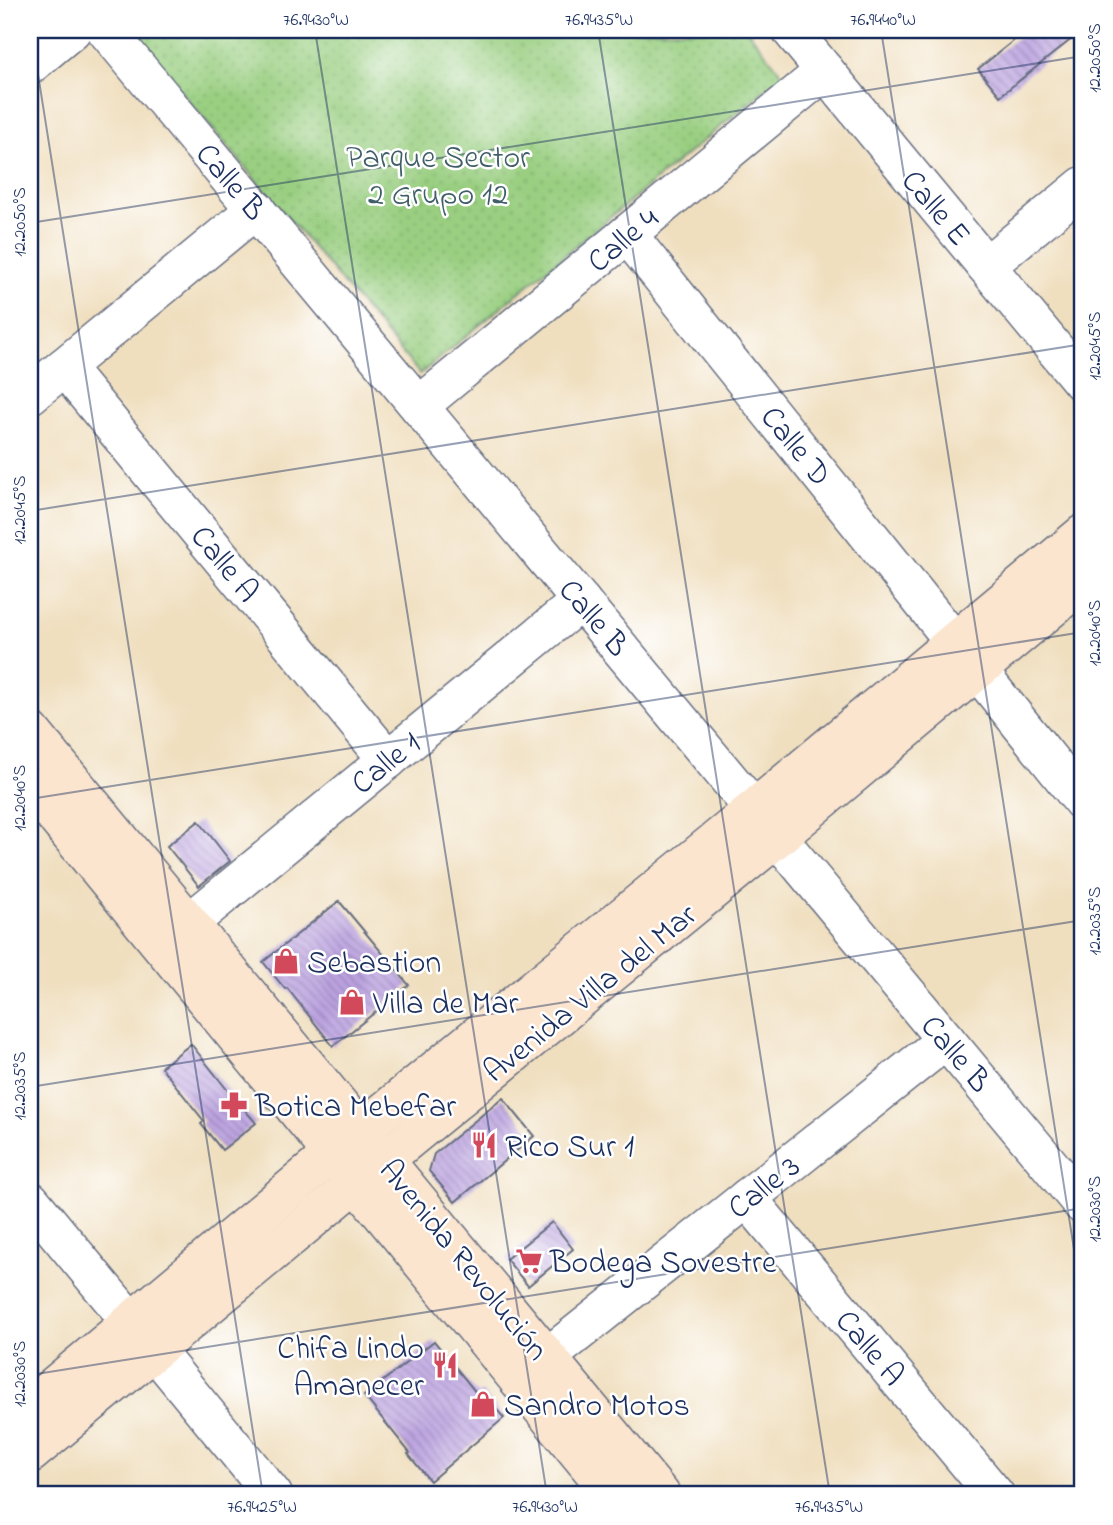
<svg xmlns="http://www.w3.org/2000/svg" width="1113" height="1525" font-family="'Indie Flower',sans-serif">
<defs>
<pattern id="grass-dots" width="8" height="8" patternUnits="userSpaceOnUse" patternTransform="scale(1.75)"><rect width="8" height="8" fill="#9acf81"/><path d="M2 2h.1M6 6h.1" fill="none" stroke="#84b272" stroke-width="1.8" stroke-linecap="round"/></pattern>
<pattern id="building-back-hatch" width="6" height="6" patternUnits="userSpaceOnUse" patternTransform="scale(1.75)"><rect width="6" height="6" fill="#bca3e0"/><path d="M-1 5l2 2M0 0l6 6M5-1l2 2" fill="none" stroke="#9885b9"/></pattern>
</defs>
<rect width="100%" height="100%" fill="#fff"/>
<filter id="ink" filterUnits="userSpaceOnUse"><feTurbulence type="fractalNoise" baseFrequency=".0143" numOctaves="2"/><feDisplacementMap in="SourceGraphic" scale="14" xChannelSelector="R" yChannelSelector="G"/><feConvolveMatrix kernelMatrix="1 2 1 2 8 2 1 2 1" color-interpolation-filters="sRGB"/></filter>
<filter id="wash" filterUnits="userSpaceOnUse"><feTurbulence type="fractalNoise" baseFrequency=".00686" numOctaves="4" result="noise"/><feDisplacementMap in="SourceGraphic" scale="28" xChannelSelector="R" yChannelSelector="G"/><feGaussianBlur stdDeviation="1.57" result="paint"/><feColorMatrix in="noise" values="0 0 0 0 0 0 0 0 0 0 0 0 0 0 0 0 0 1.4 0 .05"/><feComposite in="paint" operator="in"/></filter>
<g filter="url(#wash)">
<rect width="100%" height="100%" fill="#f0dfbf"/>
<!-- grass -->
<path fill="url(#grass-dots)" stroke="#5a7f70" stroke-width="2" d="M129,30H747L783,75L420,374Z"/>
<g id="blocks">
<!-- building -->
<g fill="url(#building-back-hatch)">
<path d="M1027,30H1083L1000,96L978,69Z"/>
<path d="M199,821L230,861L199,886L167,846Z"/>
<path d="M339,901L409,985L333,1046L287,988L285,989L263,962Z"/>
<path d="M191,1044L233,1097H234L256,1123L222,1150L201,1124L204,1121L161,1067Z"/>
<path d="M503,1098L534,1136L455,1202L429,1171L434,1154Z"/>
<path d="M552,1222L573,1249L528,1286L506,1259Z"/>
<path d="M434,1341L478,1395L482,1392L504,1418L430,1481L408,1454L410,1453L364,1396Z"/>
</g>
</g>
</g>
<g filter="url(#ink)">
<use href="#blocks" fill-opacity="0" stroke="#666d80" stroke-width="2"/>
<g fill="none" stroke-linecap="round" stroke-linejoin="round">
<!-- street casing -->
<g stroke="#666d80" stroke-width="41">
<g id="street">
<path d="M106,30L1083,1205"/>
<path d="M791,30L1083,383"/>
<path d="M30,65L72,30"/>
<path d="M627,234L1083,802"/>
<path d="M986,266L1083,186"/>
<path d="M64,367L388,760"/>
<path d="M30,395L256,209"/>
<path d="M419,406L825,71"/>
<path d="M189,923L581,601"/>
<path d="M747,1198L995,1495"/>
<path d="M30,1200L131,1322"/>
<path d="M155,1351L273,1495"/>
<path d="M546,1358L946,1040"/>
</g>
</g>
<!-- secondary casing -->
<g stroke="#666d80" stroke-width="41">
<g id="secondary">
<path d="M30,730L661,1495"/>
<path d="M30,786L613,1495"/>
<path d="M30,1406L332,1154L754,809L1083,534"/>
<path d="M30,1454L356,1183L778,837L1083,582"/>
</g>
</g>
<!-- street -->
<use href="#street" stroke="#fff" stroke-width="38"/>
<!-- secondary -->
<use href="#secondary" stroke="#fbe5cf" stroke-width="38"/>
</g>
</g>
<!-- ticks -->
<path fill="none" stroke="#1b2f5e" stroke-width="2" stroke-opacity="0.45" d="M31,30L263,1495M315,30L547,1495M598,30L830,1495M881,30L1083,1306M30,223L1083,56M30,511L1083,344M30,799L1083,632M30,1087L1083,920M30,1375L1083,1208"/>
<!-- icons -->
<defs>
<g id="shop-bare" transform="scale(2.1)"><path d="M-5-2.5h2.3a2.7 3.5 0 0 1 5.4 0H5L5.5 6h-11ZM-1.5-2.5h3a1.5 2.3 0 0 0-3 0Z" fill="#d1495b" stroke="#fff" stroke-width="2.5" paint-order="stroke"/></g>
<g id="pharmacy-bare" transform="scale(2.1)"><path d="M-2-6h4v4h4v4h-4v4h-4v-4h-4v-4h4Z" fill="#d1495b" stroke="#fff" stroke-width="2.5" paint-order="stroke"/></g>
<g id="restaurant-bare" transform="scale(2.1)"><path d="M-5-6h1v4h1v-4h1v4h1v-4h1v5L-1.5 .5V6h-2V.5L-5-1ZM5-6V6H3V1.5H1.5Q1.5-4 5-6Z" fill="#d1495b" stroke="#fff" stroke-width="2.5" paint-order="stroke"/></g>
<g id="supermarket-bare" transform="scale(2.1)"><path d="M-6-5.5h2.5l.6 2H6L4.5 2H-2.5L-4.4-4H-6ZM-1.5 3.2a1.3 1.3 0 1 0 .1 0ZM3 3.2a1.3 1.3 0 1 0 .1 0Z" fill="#d1495b" stroke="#fff" stroke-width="2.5" paint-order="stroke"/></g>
</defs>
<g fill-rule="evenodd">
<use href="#shop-bare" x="286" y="961"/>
<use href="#shop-bare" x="352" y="1002"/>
<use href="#pharmacy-bare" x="234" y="1105"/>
<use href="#restaurant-bare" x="484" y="1145"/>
<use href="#supermarket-bare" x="529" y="1261"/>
<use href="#restaurant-bare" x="445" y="1365"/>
<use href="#shop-bare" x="483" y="1404"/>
</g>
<g text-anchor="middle" stroke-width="5" stroke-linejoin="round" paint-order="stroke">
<!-- park labels -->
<g font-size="32" fill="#415f68" stroke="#fff">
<text x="438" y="167">Parque Sector<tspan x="438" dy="37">2 Grupo 12</tspan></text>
</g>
<!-- street labels -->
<g font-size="32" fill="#1b2f5e" stroke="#fff">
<text transform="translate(232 181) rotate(50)" y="11">Calle B</text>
<text transform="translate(937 207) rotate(50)" y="11">Calle E</text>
<text transform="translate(622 239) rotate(-40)" y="11">Calle 4</text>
<text transform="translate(797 445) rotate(51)" y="11">Calle D</text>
<text transform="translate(226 563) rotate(51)" y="11">Calle A</text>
<text transform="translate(595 617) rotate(50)" y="11">Calle B</text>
<text transform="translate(385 762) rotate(-39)" y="11">Calle 1</text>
<text transform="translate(589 992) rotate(-39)" y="11">Avenida Villa del Mar</text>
<text transform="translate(957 1053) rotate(50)" y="11">Calle B</text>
<text transform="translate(763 1186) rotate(-38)" y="11">Calle 3</text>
<text transform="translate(465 1259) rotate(51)" y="11">Avenida Revolución</text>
<text transform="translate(871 1347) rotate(50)" y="11">Calle A</text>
</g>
<!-- poi labels -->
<g font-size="32" fill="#1b2f5e" stroke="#fff" text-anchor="start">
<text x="307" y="972">Sebastion</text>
<text x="373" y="1013">Villa de Mar</text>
<text x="255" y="1116">Botica Mebefar</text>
<text x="505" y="1156">Rico Sur 1</text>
<text x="550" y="1272">Bodega Sovestre</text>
<text x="424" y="1358" text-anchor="end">Chifa Lindo<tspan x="424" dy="37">Amanecer</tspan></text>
<text x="504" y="1415">Sandro Motos</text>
</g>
</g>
<!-- margin -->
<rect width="1113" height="1525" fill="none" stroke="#fff" stroke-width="77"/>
<rect x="38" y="38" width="1036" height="1448" fill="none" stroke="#1b2f5e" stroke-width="2.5"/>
<g font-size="18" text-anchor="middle" fill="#1b2f5e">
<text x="316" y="25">76.9430°W</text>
<text x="599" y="25">76.9435°W</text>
<text x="883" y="25">76.9440°W</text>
<text transform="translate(1094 58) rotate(-90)" y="6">12.2050°S</text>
<text transform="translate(19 222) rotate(-90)" y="6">12.2050°S</text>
<text transform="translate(1094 346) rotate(-90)" y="6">12.2045°S</text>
<text transform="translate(19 510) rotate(-90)" y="6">12.2045°S</text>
<text transform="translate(1094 633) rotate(-90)" y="6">12.2040°S</text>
<text transform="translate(19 798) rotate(-90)" y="6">12.2040°S</text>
<text transform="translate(1094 921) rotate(-90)" y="6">12.2035°S</text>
<text transform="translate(19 1086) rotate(-90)" y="6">12.2035°S</text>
<text transform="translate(1094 1209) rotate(-90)" y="6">12.2030°S</text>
<text transform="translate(19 1374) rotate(-90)" y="6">12.2030°S</text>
<text x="262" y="1512">76.9425°W</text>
<text x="545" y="1512">76.9430°W</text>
<text x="829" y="1512">76.9435°W</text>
</g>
</svg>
